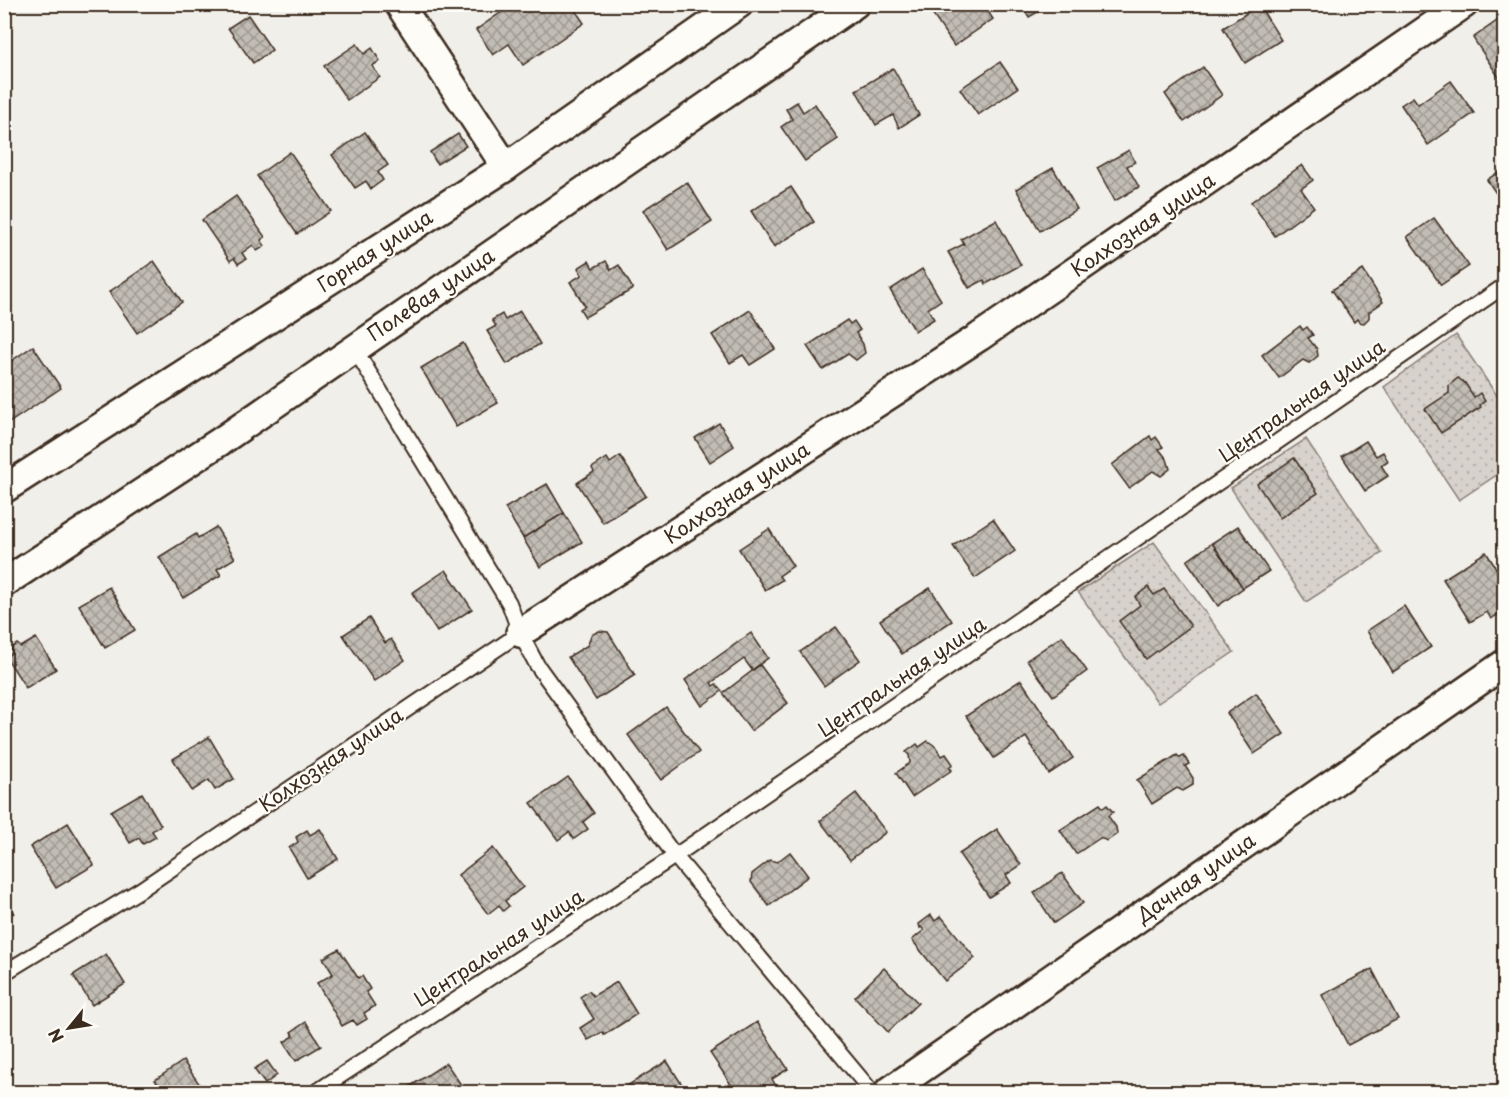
<svg xmlns="http://www.w3.org/2000/svg" width="1509" height="1097" font-family="'Playpen Sans',sans-serif">
<defs>
<pattern id="grass-dots" width="8" height="8" patternUnits="userSpaceOnUse" patternTransform="scale(1.5)"><rect width="8" height="8" fill="#d7d2cc"/><path d="M2 2h.1M6 6h.1" fill="none" stroke="#b9b4af" stroke-width="1.8" stroke-linecap="round"/></pattern>
<pattern id="building-cross-hatch" width="8" height="8" patternUnits="userSpaceOnUse" patternTransform="scale(1.5)"><rect width="8" height="8" fill="#c1bcb4"/><path d="M0 0l8 8M0 8l8-8" fill="none" stroke="#9e9992"/></pattern>
</defs>
<rect width="100%" height="100%" fill="#f1efea"/>
<filter id="ink" filterUnits="userSpaceOnUse"><feTurbulence type="fractalNoise" baseFrequency=".0167" numOctaves="2"/><feDisplacementMap in="SourceGraphic" scale="12" xChannelSelector="R" yChannelSelector="G"/><feConvolveMatrix kernelMatrix="1 2 1 2 8 2 1 2 1" color-interpolation-filters="sRGB"/></filter>
<g filter="url(#ink)">
<!-- grass -->
<g fill="url(#grass-dots)" stroke="#897e75" stroke-width="1.5">
<path d="M1456,335L1504,406V470L1459,500L1384,387Z"/>
<path d="M1306,439L1382,553L1306,602L1231,488Z"/>
<path d="M1154,542L1234,652L1158,703L1078,592Z"/>
</g>
<!-- building -->
<g fill="url(#building-cross-hatch)" stroke="#3b2a1e" stroke-width="1.5">
<path d="M513,4H571L584,23L523,65L509,44L493,55L476,30Z"/>
<path d="M933,4H983L993,19L954,46L928,8Z"/>
<path d="M1021,4H1052L1029,17Z"/>
<path d="M1304,4H1320L1309,12Z"/>
<path d="M1259,5L1281,40L1245,63L1223,28Z"/>
<path d="M248,15L272,50L253,63L228,28Z"/>
<path d="M1504,16V85L1473,38Z"/>
<path d="M357,44L364,54L372,48L380,61L372,66L380,77L347,100L324,66Z"/>
<path d="M1000,62L1018,88L978,115L960,89Z"/>
<path d="M1203,67L1222,95L1184,122L1165,94Z"/>
<path d="M893,68L919,115L899,128L893,115L876,125L856,90Z"/>
<path d="M1451,81L1474,113L1428,145L1401,105L1413,97L1418,104Z"/>
<path d="M797,102L803,112L815,104L838,139L805,161L781,127L792,119L786,109Z"/>
<path d="M365,132L388,165L378,172L383,180L371,189L366,181L355,188L332,155Z"/>
<path d="M458,134L466,146L437,164L430,152Z"/>
<path d="M1129,150L1135,162L1127,166L1139,187L1115,201L1097,168Z"/>
<path d="M290,152L331,211L297,234L257,176Z"/>
<path d="M1302,165L1313,180L1301,189L1314,207L1275,236L1251,202Z"/>
<path d="M1053,168L1077,209L1040,231L1016,189Z"/>
<path d="M1504,168V205L1487,180Z"/>
<path d="M687,182L712,222L668,250L643,210Z"/>
<path d="M791,187L814,222L774,247L751,211Z"/>
<path d="M236,196L265,237L261,240L265,246L257,251L253,245L242,253L246,259L238,264L234,258L230,261L202,220Z"/>
<path d="M1434,218L1469,266L1441,285L1407,237Z"/>
<path d="M996,220L1021,265L986,284L984,280L969,288L948,252L964,244L961,239Z"/>
<path d="M154,261L182,302L137,333L109,292Z"/>
<path d="M589,261L593,268L606,261L611,270L619,265L633,289L585,317L580,309L585,306L570,282L582,275L578,268Z"/>
<path d="M922,269L941,300L928,309L934,319L915,331L890,290Z"/>
<path d="M1363,270L1383,302L1369,312V318L1364,323L1359,322L1357,319L1354,322L1332,290Z"/>
<path d="M750,310L775,349L750,365L743,355L730,363L712,335Z"/>
<path d="M520,311L540,344L507,364L487,331L496,326L492,320L502,314L505,320Z"/>
<path d="M847,320L850,324L854,321L860,330L856,333L863,344L865,353L856,360L848,354L823,370L807,346Z"/>
<path d="M1300,326L1303,330L1307,327L1313,335L1308,338L1317,349L1318,356L1309,363L1303,360L1279,378L1262,355Z"/>
<path d="M463,343L498,403L456,427L421,368Z"/>
<path d="M33,346L61,388L9,423L4,416V366Z"/>
<path d="M1458,378L1465,383L1474,397L1480,393L1485,401L1480,405L1481,407L1441,433L1425,409L1449,393V385Z"/>
<path d="M719,423L734,446L710,462L695,438Z"/>
<path d="M1150,436L1152,440L1156,437L1163,447L1159,449L1167,459L1170,469L1161,476L1153,471L1129,488L1112,465Z"/>
<path d="M1366,441L1376,456L1383,452L1388,461L1381,465L1388,476L1365,491L1342,456Z"/>
<path d="M620,456L646,496L603,523L577,483L594,472L592,468L607,458L610,463Z"/>
<path d="M1294,458L1318,493L1280,518L1257,484Z"/>
<path d="M547,484L564,513L523,538L505,508Z"/>
<path d="M564,513L582,542L540,567L523,538Z"/>
<path d="M993,519L1015,551L975,578L953,546Z"/>
<path d="M1238,526L1269,571L1243,588L1212,543Z"/>
<path d="M216,527L235,558L217,569L221,575L183,598L159,557L196,534L198,538Z"/>
<path d="M769,529L793,566L779,576L782,580L765,590L739,549Z"/>
<path d="M1212,543L1243,588L1218,606L1187,561Z"/>
<path d="M1486,552L1504,581V601L1498,605L1502,612L1491,619L1487,612L1470,622L1443,579Z"/>
<path d="M446,570L472,609L437,632L412,593Z"/>
<path d="M109,587L135,630L105,648L79,605Z"/>
<path d="M1148,587L1154,595L1164,589L1191,626L1146,659L1119,621L1140,605L1135,597Z"/>
<path d="M930,588L952,621L902,654L880,620Z"/>
<path d="M1404,606L1431,647L1393,672L1367,631Z"/>
<path d="M369,618L385,643L391,639L405,660L374,681L343,635Z"/>
<path d="M836,627L860,660L824,686L800,652Z"/>
<path d="M599,631L608,632L635,675L596,700L568,657L588,645L591,635Z"/>
<path d="M751,633L768,658L752,670L744,659L711,683L713,686L716,684L722,691L702,706L685,680Z"/>
<path d="M1062,636L1087,671L1053,696L1027,660Z"/>
<path d="M36,638L56,669L26,688L6,657L12,653L11,648L17,644L21,647Z"/>
<path d="M760,665L788,703L751,731L723,693Z"/>
<path d="M1021,680L1073,758L1049,774L1026,737L994,758L966,716Z"/>
<path d="M1256,693L1284,734L1254,754L1227,713Z"/>
<path d="M666,707L699,752L661,780L628,735Z"/>
<path d="M209,737L234,779L215,790L209,780L192,791L173,759Z"/>
<path d="M928,741L935,746L942,756L946,754L953,764L949,767L952,770L912,797L896,773L910,763L909,755L906,752L917,744L919,747Z"/>
<path d="M1177,755L1180,758L1184,756L1189,764L1185,766L1193,778V785L1183,791L1177,788L1152,804L1137,780Z"/>
<path d="M568,777L594,813L583,822L588,829L574,839L569,832L558,840L531,803Z"/>
<path d="M142,793L161,825L152,831L156,837L143,844L139,838L130,843L111,811Z"/>
<path d="M856,793L886,832L850,860L820,821Z"/>
<path d="M1100,804L1103,808L1107,805L1113,812L1108,816L1116,827L1117,834L1107,841L1100,838L1076,854L1060,830Z"/>
<path d="M68,823L94,865L56,888L30,847Z"/>
<path d="M320,829L338,859L307,878L289,848L298,842L296,837L307,830L310,835Z"/>
<path d="M997,829L1021,865L1006,875L1011,883L989,897L959,854Z"/>
<path d="M493,848L523,887L505,901L509,906L503,911L499,905L488,914L458,875Z"/>
<path d="M790,852L808,876L769,906L751,882L752,874L770,860L777,862Z"/>
<path d="M1062,873L1083,903L1054,923L1034,893Z"/>
<path d="M4,897L14,913L4,918Z"/>
<path d="M931,915L935,921L941,916L975,958L945,981L912,940L924,930L921,927L920,928L919,924Z"/>
<path d="M339,949L358,978L362,976L370,989L366,992L375,1006L364,1013L367,1019L357,1025L353,1020L342,1026L317,983L333,974L323,958Z"/>
<path d="M106,954L125,984L92,1005L73,975Z"/>
<path d="M884,968L918,1003L888,1032L855,997Z"/>
<path d="M1372,969L1398,1019L1348,1045L1322,995Z"/>
<path d="M617,982L637,1014L604,1035L603,1032L588,1040L580,1028L594,1019L580,997L589,991L593,996Z"/>
<path d="M306,1022L321,1046L296,1061L284,1042L294,1036L291,1032Z"/>
<path d="M757,1022L788,1069L772,1079L776,1086L766,1092H764L760,1087L752,1092H736L710,1053Z"/>
<path d="M183,1061L205,1092H163L155,1080Z"/>
<path d="M267,1061L277,1075L265,1084L254,1069Z"/>
<path d="M667,1061L686,1091L684,1092H620L619,1091Z"/>
<path d="M446,1063L466,1092H408L406,1089Z"/>
</g>
<g fill="none" stroke-linecap="round" stroke-linejoin="round">
<!-- service casing -->
<g stroke="#3b2a1e" stroke-width="18">
<g id="service">
<path d="M354,348L509,603L520,633L537,665L675,856L872,1092"/>
<path d="M4,973L140,890L520,633"/>
<path d="M316,1092L675,856L1504,286"/>
</g>
</g>
<!-- minor casing -->
<g stroke="#3b2a1e" stroke-width="32">
<g id="minor">
<path d="M399,4L506,167"/>
<path d="M4,489L506,167L739,4"/>
<path d="M4,583L221,441L855,4"/>
<path d="M520,633L979,337L1464,4"/>
<path d="M888,1092L1504,664"/>
</g>
</g>
<!-- service -->
<use href="#service" stroke="#fdfcf7" stroke-width="14"/>
<!-- minor -->
<use href="#minor" stroke="#fdfcf7" stroke-width="27"/>
</g>
</g>
<g text-anchor="middle" stroke-width="4.5" stroke-linejoin="round" paint-order="stroke">
<!-- street labels -->
<g font-size="20" fill="#3b2a1e" stroke="#fdfcf7">
<text transform="translate(1143 225) rotate(-34)" y="7">Колхозная улица</text>
<text transform="translate(375 251) rotate(-33)" y="7">Горная улица</text>
<text transform="translate(431 295) rotate(-34)" y="7">Полевая улица</text>
<text transform="translate(1302 401) rotate(-35)" y="7">Центральная улица</text>
<text transform="translate(737 493) rotate(-33)" y="7">Колхозная улица</text>
<text transform="translate(902 677) rotate(-34)" y="7">Центральная улица</text>
<text transform="translate(331 760) rotate(-34)" y="7">Колхозная улица</text>
<text transform="translate(1196 878) rotate(-35)" y="7">Дачная улица</text>
<text transform="translate(499 948) rotate(-33)" y="7">Центральная улица</text>
</g>
</g>
<!-- margin -->
<rect width="1509" height="1097" fill="none" stroke="#fdfcf7" stroke-width="24"/>
<rect x="12" y="12" width="1485" height="1073" fill="none" stroke="#3b2a1e" stroke-width="2" filter="url(#ink)"/>
<!-- north arrow -->
<g transform="translate(69 1028) rotate(240)" stroke="#fdfcf7" stroke-width="4.5" paint-order="stroke">
<path d="M0-4.5L10 22L0 15L-10 22Z" fill="#3b2a1e"/>
<text y="-9" font-size="16" font-weight="bold" text-anchor="middle" fill="#3b2a1e">N</text>
</g>
</svg>
